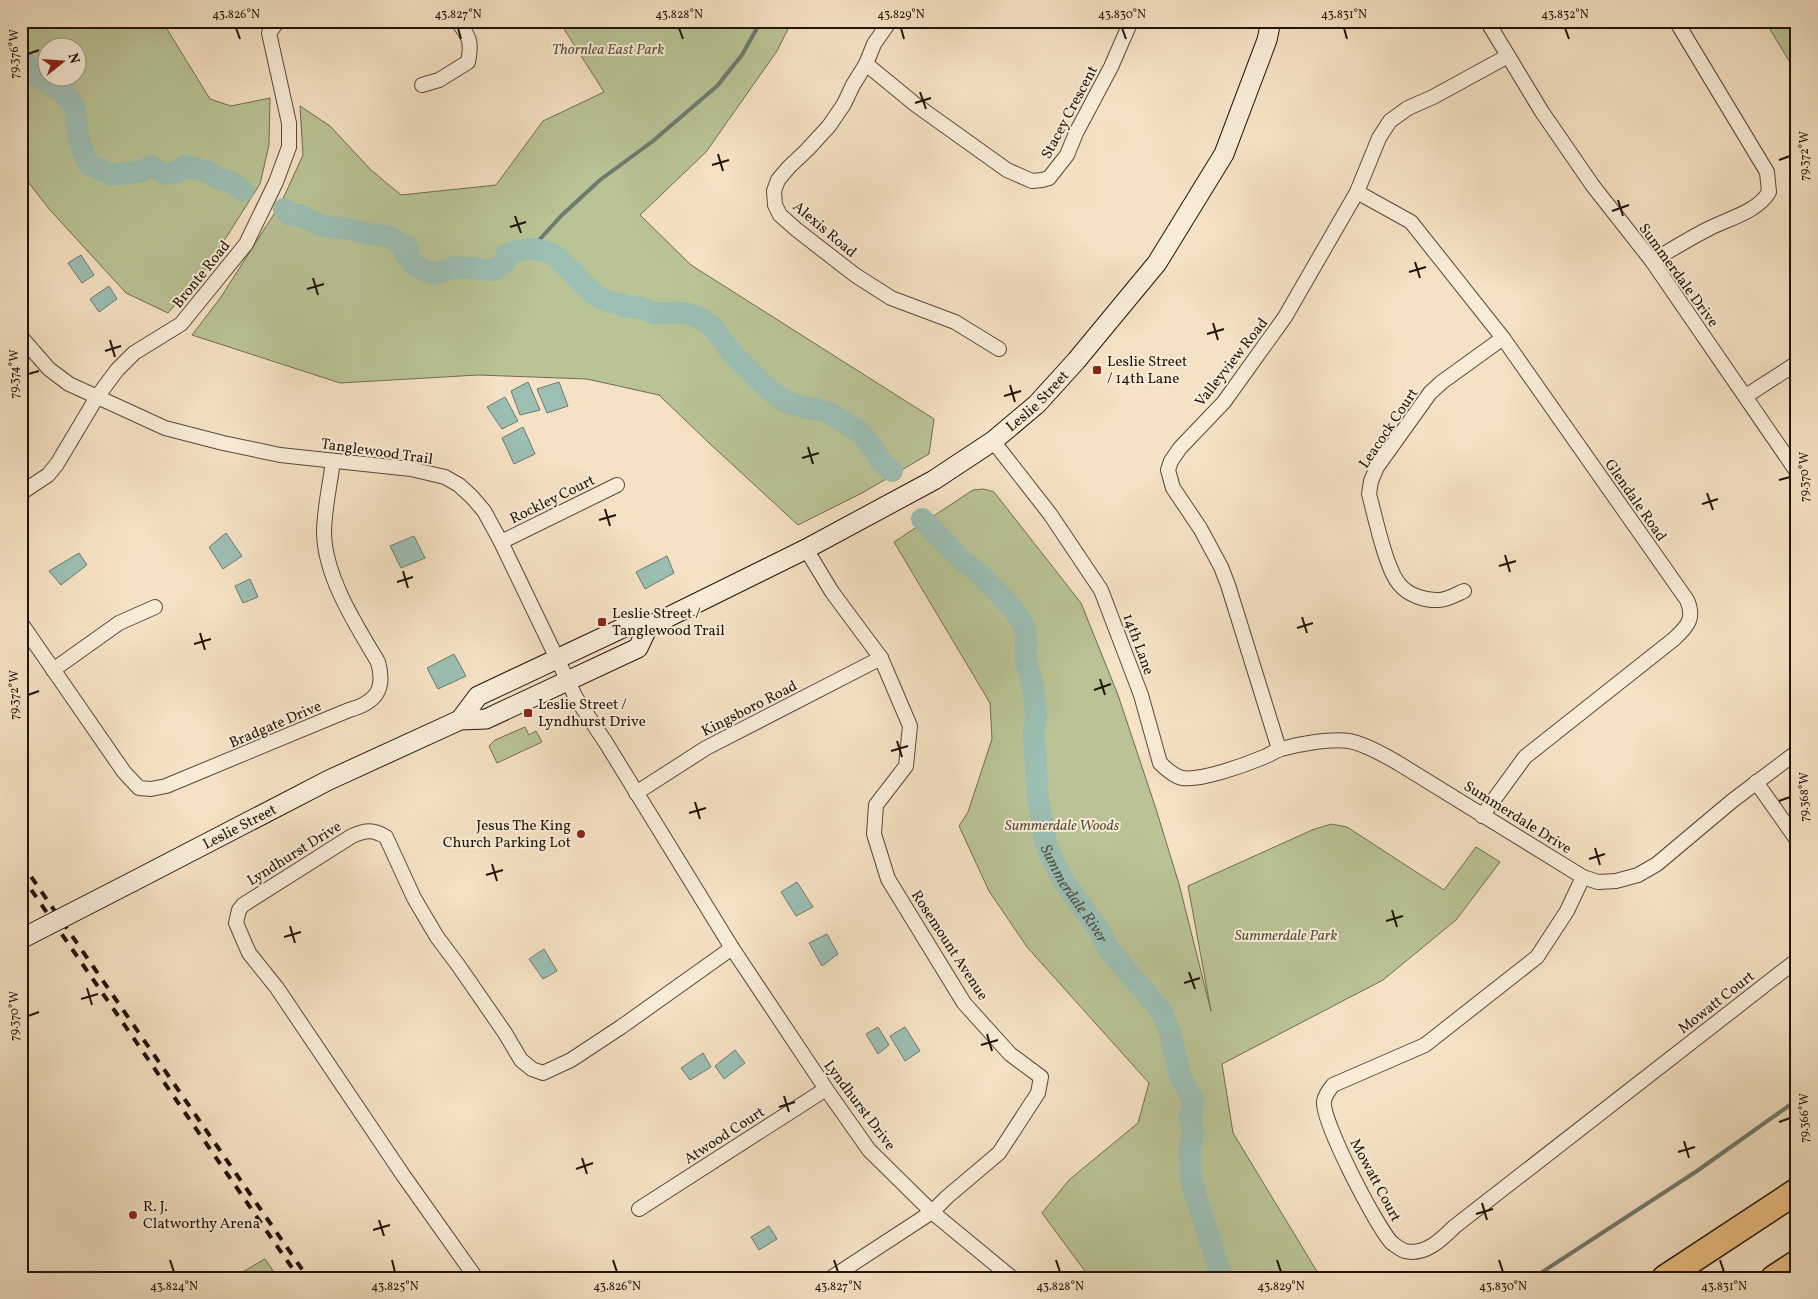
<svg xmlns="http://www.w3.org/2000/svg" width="1818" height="1299" font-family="Vollkorn,serif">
<rect width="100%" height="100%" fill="#f5e1c3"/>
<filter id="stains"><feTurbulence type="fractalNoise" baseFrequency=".004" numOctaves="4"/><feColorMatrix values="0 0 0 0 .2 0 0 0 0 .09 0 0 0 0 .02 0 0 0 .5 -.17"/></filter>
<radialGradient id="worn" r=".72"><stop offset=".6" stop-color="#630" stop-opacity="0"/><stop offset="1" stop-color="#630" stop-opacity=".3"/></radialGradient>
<!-- green -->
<g fill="#b9c395" stroke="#6e6c50" fill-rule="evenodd">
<path d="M21,21H162L210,99L231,106L270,98L269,145L260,184L208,266L168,313L126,293L50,210L21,173ZM48,48H78V78H48Z"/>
<path d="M559,21H792L777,51L706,152L640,215L691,265L934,419L929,454L862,493L798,525L708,442L659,395L587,379L478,375L340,383L192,335L221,297L281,203L303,155L300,106L330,126L371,170L401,195L496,185L543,121L604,92Z"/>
<path d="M1765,21H1797V74Z"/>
<path d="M984,489L994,492L1081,603L1118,695L1156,809L1179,884L1211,1011L1188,886L1312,830L1331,824L1347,827L1444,890L1476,847L1500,862L1456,920L1383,980L1222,1064L1233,1133L1321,1278H1090L1042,1213L1070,1179L1138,1123L1149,1083L1027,947L989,891L959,826L968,812L992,739L990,703L894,542L973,490Z"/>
<path d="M525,727L529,735L536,731L542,742L497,763L489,746L495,740Z"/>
<path d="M265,1259L278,1278H232Z"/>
</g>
<!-- water -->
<g fill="#9cbeb3" stroke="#6c7a6f">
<path d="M81,255L94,275L82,283L68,263Z"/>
<path d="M109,286L117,299L99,312L90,299Z"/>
<path d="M528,382L540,410L520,415L511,391Z"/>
<path d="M559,382L568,406L547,413L537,389Z"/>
<path d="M505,397L518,421L502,429L487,407Z"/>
<path d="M523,427L535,454L514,464L502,438Z"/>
<path d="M226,533L242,556L223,569L209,547Z"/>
<path d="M414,536L425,558L401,568L390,546Z"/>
<path d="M79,553L87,565L61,585L49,571Z"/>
<path d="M667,556L674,573L645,589L636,572Z"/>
<path d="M250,579L258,597L243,603L235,586Z"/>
<path d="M454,654L466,676L438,689L427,668Z"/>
<path d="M797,882L813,907L796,916L781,892Z"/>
<path d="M827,934L838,954L822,966L809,943Z"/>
<path d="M544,949L557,971L543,979L529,959Z"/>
<path d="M878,1027L889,1045L878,1054L866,1034Z"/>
<path d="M905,1027L920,1051L905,1061L890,1036Z"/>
<path d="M735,1050L745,1063L724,1079L715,1066Z"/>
<path d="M703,1053L711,1067L690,1080L681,1068Z"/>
<path d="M769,1226L777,1239L759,1250L751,1237Z"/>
</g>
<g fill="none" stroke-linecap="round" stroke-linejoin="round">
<!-- stream -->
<g stroke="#6c7a6f" stroke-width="4">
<path d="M532,248L561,216L600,180L653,141L717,86L742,55L761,21"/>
<path d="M1533,1278L1697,1171L1797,1100"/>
</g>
<!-- river -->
<g stroke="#9cbeb3" stroke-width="22">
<path d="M21,58L36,75L65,94L75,108L79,141L88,164L112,175L141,171L152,166L165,174L177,172L185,166L209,172L217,178L231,182L243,191"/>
<path d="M284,209L290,215H299L323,226L350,229L368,234L387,236L406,246L408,248L405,254L416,267L434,274L455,267L494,270L505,262L507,254C515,252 526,248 534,249C539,250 547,252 552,254C556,256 560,261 564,264C583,281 594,303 622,304L625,307H638L653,313H686L702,319L714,328L731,352L768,389L786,402L810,409L815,408L829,413L860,432L873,448L881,462L892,471"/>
<path id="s1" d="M922,519L963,561L979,573L1015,611L1023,624L1026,634V660L1034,692L1036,715L1034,733L1038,800L1047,848L1064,882L1098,929L1110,951L1162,1012L1170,1033L1180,1076L1193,1100L1190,1119L1193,1132L1190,1151L1191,1181L1222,1278"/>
</g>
<!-- minor casing -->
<g stroke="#584738" stroke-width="16">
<g id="minor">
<path d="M890,21L874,44L866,64L853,85L844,104L829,126L807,150L789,167L778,180L774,191L775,205L780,215L797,230L855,275L891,298L955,322L999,349"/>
<path d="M1487,21L1542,112L1593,186L1652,261L1797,472"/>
<path d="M866,64L916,105L1007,170L1032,181L1042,180L1049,178L1067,155L1076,133L1111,67L1131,21"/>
<path d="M422,85L439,80L468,62C472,42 470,37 457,21"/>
<path d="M1357,192L1411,222L1503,338L1687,600C1695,618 1688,626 1674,639L1525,757L1482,816"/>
<path d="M1652,261C1671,250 1690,238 1710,228C1730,218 1757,212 1769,192L1767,172L1676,21"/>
<path d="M21,337L49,369L69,384L165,428L223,443L280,455L411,469L445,477L459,485L472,497L484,511L501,542L576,698L606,743L732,948L826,1089L869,1150L932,1212L1012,1278"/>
<path d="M1746,396L1797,363"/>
<path d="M993,441L1050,514L1101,590L1141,695L1160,763C1166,769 1174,776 1182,778C1201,781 1245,765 1264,757C1269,755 1275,751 1281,749C1299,744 1331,738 1349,741C1362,743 1386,756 1398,763L1583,877L1598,882L1616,881L1638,875L1657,864L1732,801L1797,752"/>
<path d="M21,493L48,475L57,464L97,397L117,370L134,353L181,324L246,244L276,182L289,147V123L269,33L278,21"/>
<path d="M501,542L617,485"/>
<path d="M806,549L832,592L881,658L910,726L906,766L876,805L874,834L888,879L964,1003L1010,1054L1041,1077L1038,1093L999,1153L947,1197L932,1212L831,1278"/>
<path d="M1464,591C1457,594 1447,600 1439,600C1426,601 1408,595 1400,585C1386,570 1375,516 1369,494L1371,481L1377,467L1430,393L1442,382L1503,338"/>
<path d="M21,623L124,772L139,788L151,789L166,786L349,710C375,703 386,690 378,662C356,625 325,577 324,533C324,510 330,485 333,461"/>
<path d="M53,670L119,623L155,607"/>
<path d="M1279,749L1228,585L1221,567L1200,528L1173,488L1168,470L1171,461L1180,448L1224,402L1285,317L1357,192L1379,138L1390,121L1408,108L1433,97L1508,56"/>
<path d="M1756,782L1797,840"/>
<path d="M636,793L706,748L881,658"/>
<path d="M1583,877L1567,911L1537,957L1425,1045L1333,1085C1329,1090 1325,1095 1324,1101C1321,1120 1377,1228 1392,1243C1395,1245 1401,1250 1405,1251C1425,1256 1442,1239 1454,1227L1797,960"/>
<path d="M639,1209L826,1089"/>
<path d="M476,1278L403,1175L277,988L249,953L236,923L239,910L243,905L352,836C366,830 373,829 386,837L414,898L437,937L458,965L505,1033L521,1060L532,1069L543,1073L571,1060L621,1027L732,948"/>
</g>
</g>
<!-- secondary casing -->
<g stroke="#23140a" stroke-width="21">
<g id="secondary">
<path id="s2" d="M460,720L478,696L629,625L648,627L806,549L934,480L993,441L1037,404L1076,361L1157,263L1224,154L1267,40L1271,21"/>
<path id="s3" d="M132,882L329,780L460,720L486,719L638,648L648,627"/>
</g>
</g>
<!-- motorway casing -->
<g stroke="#23140a" stroke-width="28">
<g id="motorway">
<path d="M1665,1278L1797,1191"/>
<path d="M1774,1278L1797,1263"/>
</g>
</g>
<!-- minor -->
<use href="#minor" stroke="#f8ecd8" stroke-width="14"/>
<!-- secondary -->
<use href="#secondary" stroke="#f8ecd8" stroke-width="19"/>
<!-- motorway -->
<use href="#motorway" stroke="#eac082" stroke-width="25"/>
<!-- rail -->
<g stroke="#23140a" stroke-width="4" stroke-dasharray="9 9" stroke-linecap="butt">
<path d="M21,862L308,1278"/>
<path d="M21,875L299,1278"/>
</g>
<!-- secondary-bridge casing -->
<g stroke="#23140a" stroke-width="21" stroke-linecap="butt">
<path id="secondary-bridge" d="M21,939L132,882"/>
</g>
<!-- secondary-bridge -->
<use href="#secondary-bridge" stroke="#f8ecd8" stroke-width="19"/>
</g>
<!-- ticks -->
<path fill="none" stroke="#23140a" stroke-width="2" d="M236,28L240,39M458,28L461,39M679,28L683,39M901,28L904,39M1122,28L1126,39M1344,28L1347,39M1565,28L1569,39M28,54L39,50M920,92L926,109M915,103L931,98M718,154L723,171M1779,160L1790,156M712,165L729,160M1618,200L1623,216M1612,211L1629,205M515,216L521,233M510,227L526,222M1415,262L1420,278M1409,272L1426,267M313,278L318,295M307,289L324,284M1213,323L1218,340M1207,334L1224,329M110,340L115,357M105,351L121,346M28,374L39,371M1010,385L1015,402M1004,396L1021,391M808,447L813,464M802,458L819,453M1779,480L1790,477M1707,493L1713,510M1702,504L1718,499M605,509L610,526M599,520L616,515M1505,555L1510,572M1499,566L1516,561M403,571L408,588M397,582L413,577M1302,617L1307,633M1297,628L1313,623M200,633L205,650M194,644L211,639M1100,679L1105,695M1094,690L1111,684M28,695L39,691M897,741L902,757M891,751L908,746M1779,801L1790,797M695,802L700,819M689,813L706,808M1595,848L1600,865M1589,859L1605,854M492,864L497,881M486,875L503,870M1392,910L1397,927M1386,921L1403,916M290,926L295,943M284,937L301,932M1189,972L1195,989M1184,983L1200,978M87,988L92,1005M81,999L98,994M28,1016L39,1012M987,1034L992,1051M981,1045L998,1040M784,1096L789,1112M779,1107L795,1102M1779,1122L1790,1118M1684,1141L1689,1158M1678,1152L1695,1147M582,1158L587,1174M576,1169L593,1163M1482,1203L1487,1220M1476,1214L1493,1209M379,1220L384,1236M373,1230L390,1225M170,1260L174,1272M392,1260L395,1272M613,1260L617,1272M834,1260L838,1272M1056,1260L1060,1272M1277,1260L1281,1272M1499,1260L1503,1272M1720,1260L1724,1272"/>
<!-- markers -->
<g fill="#8f2418" stroke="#f8ecd8" stroke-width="2">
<rect x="1092" y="365" width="10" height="10" rx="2.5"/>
<rect x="597" y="617" width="10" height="10" rx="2.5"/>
<rect x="523" y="708" width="10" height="10" rx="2.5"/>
<circle cx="581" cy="834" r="5"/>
<circle cx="133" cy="1215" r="5"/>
</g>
<g text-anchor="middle" stroke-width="4" stroke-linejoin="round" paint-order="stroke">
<!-- park labels -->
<g font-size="15" font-style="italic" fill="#58513b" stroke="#f8ecd8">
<text x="608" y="54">Thornlea East Park</text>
<text x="1062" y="830">Summerdale Woods</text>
<text x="1286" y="940">Summerdale Park</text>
</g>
<!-- street labels -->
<g font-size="15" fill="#23140a" stroke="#f8ecd8">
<text transform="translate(1069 112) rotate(-62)" y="5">Stacey Crescent</text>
<text transform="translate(825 229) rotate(40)" y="5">Alexis Road</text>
<text transform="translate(201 274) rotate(-51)" y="5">Bronte Road</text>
<text transform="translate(1679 275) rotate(54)" y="5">Summerdale Drive</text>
<text transform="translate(1231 362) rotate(-52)" y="5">Valleyview Road</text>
<text dy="5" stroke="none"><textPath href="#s2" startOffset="668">Leslie Street</textPath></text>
<text transform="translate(1388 428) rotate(-56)" y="5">Leacock Court</text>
<text transform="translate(377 451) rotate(8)" y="5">Tanglewood Trail</text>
<text transform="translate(552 499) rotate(-26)" y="5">Rockley Court</text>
<text transform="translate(1636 500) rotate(55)" y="5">Glendale Road</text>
<text transform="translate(1139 644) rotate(70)" y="5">14th Lane</text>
<text transform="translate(749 708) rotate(-27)" y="5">Kingsboro Road</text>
<text transform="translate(275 724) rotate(-23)" y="5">Bradgate Drive</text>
<text transform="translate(1518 817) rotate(32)" y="5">Summerdale Drive</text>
<text dy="5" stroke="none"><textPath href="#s3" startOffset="121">Leslie Street</textPath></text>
<text transform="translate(294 853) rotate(-32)" y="5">Lyndhurst Drive</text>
<text transform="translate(950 945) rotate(57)" y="5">Rosemount Avenue</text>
<text transform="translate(1716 1002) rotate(-38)" y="5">Mowatt Court</text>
<text transform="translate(860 1105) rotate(53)" y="5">Lyndhurst Drive</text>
<text transform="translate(724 1135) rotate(-33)" y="5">Atwood Court</text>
<text transform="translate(1376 1180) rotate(62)" y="5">Mowatt Court</text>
</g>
<!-- poi labels -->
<g font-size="15" fill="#23140a" stroke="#f8ecd8" text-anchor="start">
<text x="1107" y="366">Leslie Street<tspan x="1107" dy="17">/ 14th Lane</tspan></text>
<text x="612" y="618">Leslie Street /<tspan x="612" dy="17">Tanglewood Trail</tspan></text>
<text x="538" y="709">Leslie Street /<tspan x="538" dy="17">Lyndhurst Drive</tspan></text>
<text x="571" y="830" text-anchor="end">Jesus The King<tspan x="571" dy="17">Church Parking Lot</tspan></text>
<text x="143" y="1211">R. J.<tspan x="143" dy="17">Clatworthy Arena</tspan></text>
</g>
<!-- water labels -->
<g font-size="16" font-style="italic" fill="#4d5045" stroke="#f8ecd8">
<text dy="6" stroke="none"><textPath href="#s1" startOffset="426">Summerdale River</textPath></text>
</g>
</g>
<!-- margin -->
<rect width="1818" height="1299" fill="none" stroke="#f5e1c3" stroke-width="55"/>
<!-- north arrow -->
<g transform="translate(62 62) rotate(73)"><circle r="24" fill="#f8ecd8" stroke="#a39686"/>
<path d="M0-4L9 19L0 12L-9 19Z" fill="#8f2418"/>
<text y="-8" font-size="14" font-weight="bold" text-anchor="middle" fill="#23140a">N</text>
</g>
<rect x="28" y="28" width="1762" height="1244" fill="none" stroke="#23140a" stroke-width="2"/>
<g font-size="12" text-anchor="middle" fill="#23140a">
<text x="236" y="18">43.826°N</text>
<text x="458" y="18">43.827°N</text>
<text x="679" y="18">43.828°N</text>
<text x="901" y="18">43.829°N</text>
<text x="1122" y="18">43.830°N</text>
<text x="1344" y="18">43.831°N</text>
<text x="1565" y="18">43.832°N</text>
<text transform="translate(14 54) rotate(-90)" y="4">79.376°W</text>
<text transform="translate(1804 156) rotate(-90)" y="4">79.372°W</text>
<text transform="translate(14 374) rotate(-90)" y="4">79.374°W</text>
<text transform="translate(1804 477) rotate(-90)" y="4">79.370°W</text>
<text transform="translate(14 695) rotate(-90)" y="4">79.372°W</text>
<text transform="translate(1804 797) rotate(-90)" y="4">79.368°W</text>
<text transform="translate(14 1016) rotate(-90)" y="4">79.370°W</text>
<text transform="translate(1804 1118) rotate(-90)" y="4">79.366°W</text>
<text x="174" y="1290">43.824°N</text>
<text x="395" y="1290">43.825°N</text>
<text x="617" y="1290">43.826°N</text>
<text x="838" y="1290">43.827°N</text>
<text x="1060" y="1290">43.828°N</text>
<text x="1281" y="1290">43.829°N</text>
<text x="1503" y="1290">43.830°N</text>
<text x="1724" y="1290">43.831°N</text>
</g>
<rect width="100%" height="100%" filter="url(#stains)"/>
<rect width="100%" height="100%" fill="url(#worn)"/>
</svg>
